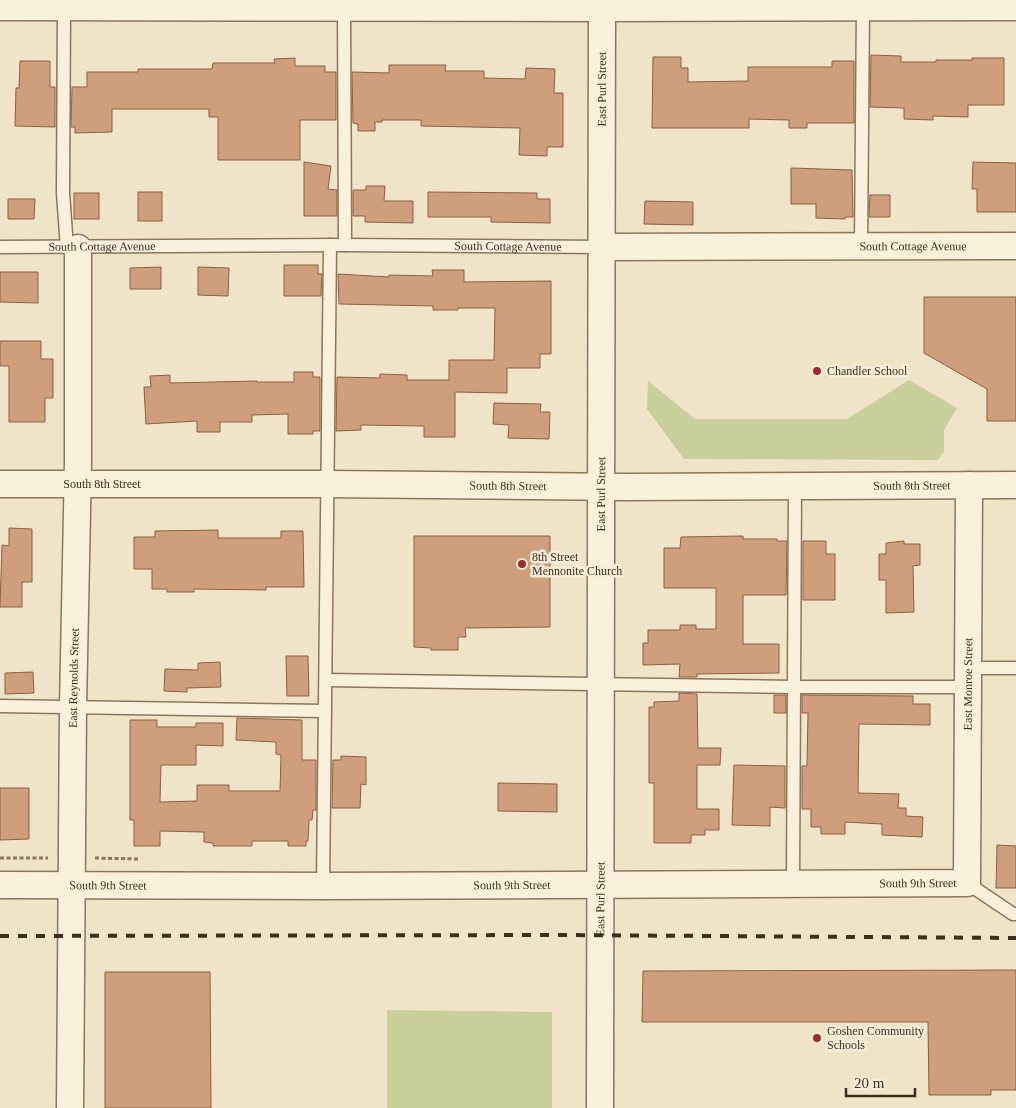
<svg xmlns="http://www.w3.org/2000/svg" width="1016" height="1108" font-family="Georgia,serif">
<rect width="100%" height="100%" fill="#f0e4c8"/>
<!-- green -->
<g fill="#c9cf9b">
<path d="M909,380L957,408L944,430V452L938,460L684,459L647,409L648,381L695,419H847Z"/>
<path d="M387,1010L552,1012V1108H387Z"/>
</g>
<!-- building -->
<g fill="#cf9f7d" stroke="#8d5f41">
<path d="M871,55L901,56V62H936V60H972V58H1004V105H968V117L933,116V120L904,119V108L870,107Z"/>
<path d="M653,57H681V68H688V82L748,81V67H832V61H854V123H807V128H789V120L749,119V128H652Z"/>
<path d="M295,58V66H325V72H336V120H300V160H218V117H209V109H112V132L75,133V127H71L72,87H87V72H138V69H212L213,63H275L274,59Z"/>
<path d="M20,61H50V87H55V127L15,126L16,88H19Z"/>
<path d="M389,65H446L445,71H484V78L525,79L526,68L555,69L554,93H563V147H547V156L519,155L520,128L421,126V120H382V122H375V131H358V124L353,123L352,72L389,73Z"/>
<path d="M304,162L331,166L328,189L337,190V216H304Z"/>
<path d="M973,162L1016,163V212H977V189H972Z"/>
<path d="M791,168L852,170L853,217H845V219L816,218V204H791Z"/>
<path d="M366,186H385L384,201H413V223L365,222V216H353V190H366Z"/>
<rect x="138" y="192" width="24" height="29"/>
<path d="M428,192L537,193V199H550V223L491,222V217H428Z"/>
<rect x="74" y="193" width="25" height="26"/>
<path d="M870,195H890V217H869Z"/>
<path d="M8,199H35L34,219H8Z"/>
<path d="M645,201L693,202V225L644,224Z"/>
<path d="M284,265H318V274H322L321,296H284Z"/>
<path d="M161,267V289H130V268Z"/>
<path d="M198,267L229,268L228,296L198,295Z"/>
<path d="M432,270H464V282L551,281V354H540V368H507V393L455,392V437H424V426L361,425V430L336,431L337,377L380,378V374L407,375V380H449V360H494L495,308H458V310H433V306L339,304L338,274L389,277V275L433,276Z"/>
<path d="M0,272H38V303L0,302Z"/>
<path d="M924,297H1016V421H987V389L924,353Z"/>
<path d="M0,341H41V359H53V398H45V422H9V366H0Z"/>
<path d="M294,372H313V377H320V431H313V434H288V414L252,415V422H220V432H197V421L146,424L144,387H151L150,376L170,375V383L257,381V382H294Z"/>
<path d="M494,403L541,404L540,412H550L549,439L508,438L509,425L493,424Z"/>
<path d="M9,528L32,529V582H22V607H0L2,545L9,546Z"/>
<path d="M218,530V538H281V531H303L304,587H266V590L194,589V592H167V589H152V569H134V537H155V531Z"/>
<path d="M414,536H550V627L465,628L466,637H458V650H431V648L414,647Z"/>
<path d="M743,536V539H777V541H787L786,595H743V644H779V673L697,674V677H679L680,664L643,665V643H648V630H680V625H696V629H716V588H664V548H680L681,537Z"/>
<path d="M803,541H826V554H835V600H803Z"/>
<path d="M904,541V544H920V565L913,566L914,612L886,613V580H879V554H886V543Z"/>
<path d="M286,656H308L309,696H287Z"/>
<path d="M220,662L221,687L187,688V692L164,691L165,669L198,670V663Z"/>
<path d="M33,672L34,693L5,694V673Z"/>
<path d="M679,693L697,694L698,748H721L720,765H697V809H719V830H705V835H691V843H654V783H649V707H654V702L679,701Z"/>
<rect x="774" y="695" width="12" height="18"/>
<path d="M802,695L913,696V704H930V725L859,724L858,793L899,794L898,808H906V816L923,817L922,837L882,835V824L845,822V834H821V827H811V809H802V766H807L808,713H802Z"/>
<path d="M237,718L302,720V760H316V810H313L312,820H309L308,841H306V846H288V841H252V846H213V843L204,842V832L160,831V846H134V820H130V720H157V727H196V723H223V746L196,745V765H161L160,802L197,801V785H229V791H280L281,755L276,754V742L236,740Z"/>
<path d="M341,756L366,757V785L361,784L360,808H332L333,760H341Z"/>
<path d="M734,765L785,766V808L770,807V826L732,825Z"/>
<path d="M498,783L557,784V812L498,811Z"/>
<path d="M0,788H29V839L0,840Z"/>
<path d="M997,845L1016,846V888H996Z"/>
<path d="M1016,970V1090H991V1095H929L928,1022H642L643,971Z"/>
<path d="M105,972H210L211,1108H105Z"/>
</g>
<g fill="none" stroke-linecap="round" stroke-linejoin="round">
<!-- service casing -->
<g stroke="#8d765c" stroke-width="15">
<g id="service">
<path d="M64,5L63,193L67,248"/>
<path d="M344,5L345,245"/>
<path d="M861,246L863,5"/>
<path id="s1" d="M0,247L345,245L603,247"/>
<path d="M969,668H1016"/>
<path d="M326,680L794,687H969"/>
<path d="M0,706L325,711"/>
<path d="M967,883L1013,914H1016"/>
<path d="M793,884L795,486"/>
<path d="M323,886L330,245"/>
</g>
</g>
<!-- minor casing -->
<g stroke="#8d765c" stroke-width="29">
<g id="minor">
<path d="M0,7L602,8L1016,7"/>
<path id="s2" d="M603,247L1016,246"/>
<path id="s3" d="M0,484H327L625,487L1016,485"/>
<path id="s4" d="M0,885L323,886L967,883L969,485"/>
<path id="s5" d="M70,1108L73,707L78,463V248"/>
<path id="s6" d="M600,1108L602,0"/>
</g>
</g>
<!-- path -->
<g stroke="#8d765c" stroke-width="3" stroke-dasharray="4 2.5" stroke-linecap="butt">
<path d="M0,858H48"/>
<path d="M95,858L138,859"/>
</g>
<!-- service -->
<use href="#service" stroke="#faf1dc" stroke-width="12"/>
<!-- minor -->
<use href="#minor" stroke="#faf1dc" stroke-width="26"/>
<!-- rail -->
<path stroke="#3d2e20" stroke-width="4" stroke-dasharray="9 9" stroke-linecap="butt" d="M0,936L561,935L1016,938"/>
</g>
<!-- markers -->
<g fill="#9e2a2b" stroke="#f7eed8" stroke-width="2">
<circle cx="817" cy="371" r="5"/>
<circle cx="522" cy="564" r="5"/>
<circle cx="817" cy="1038" r="5"/>
</g>
<g text-anchor="middle" stroke-width="5" stroke-linejoin="round" paint-order="stroke">
<!-- street labels -->
<g font-size="12" fill="#3d2e20" stroke="#f7eed8">
<text dy="4" stroke="none"><textPath href="#s6" startOffset="1019">East Purl Street</textPath></text>
<text dy="4" stroke="none"><textPath href="#s1" startOffset="508">South Cottage Avenue</textPath></text>
<text dy="4" stroke="none"><textPath href="#s2" startOffset="310">South Cottage Avenue</textPath></text>
<text dy="4" stroke="none"><textPath href="#s1" startOffset="102">South Cottage Avenue</textPath></text>
<text dy="4" stroke="none"><textPath href="#s3" startOffset="102">South 8th Street</textPath></text>
<text dy="4" stroke="none"><textPath href="#s3" startOffset="912">South 8th Street</textPath></text>
<text dy="4" stroke="none"><textPath href="#s3" startOffset="508">South 8th Street</textPath></text>
<text dy="4" stroke="none"><textPath href="#s6" startOffset="614">East Purl Street</textPath></text>
<text dy="4" stroke="none"><textPath href="#s5" startOffset="430">East Reynolds Street</textPath></text>
<text dy="4" stroke="none"><textPath href="#s4" startOffset="1166">East Monroe Street</textPath></text>
<text dy="4" stroke="none"><textPath href="#s4" startOffset="918">South 9th Street</textPath></text>
<text dy="4" stroke="none"><textPath href="#s4" startOffset="512">South 9th Street</textPath></text>
<text dy="4" stroke="none"><textPath href="#s4" startOffset="108">South 9th Street</textPath></text>
<text dy="4" stroke="none"><textPath href="#s6" startOffset="209">East Purl Street</textPath></text>
</g>
<!-- poi labels -->
<g font-size="12" fill="#3d2e20" stroke="#f7eed8" text-anchor="start">
<text x="827" y="375">Chandler School</text>
<text x="532" y="561">8th Street<tspan x="532" dy="14">Mennonite Church</tspan></text>
<text x="827" y="1035">Goshen Community<tspan x="827" dy="14">Schools</tspan></text>
</g>
</g>
<!-- scale -->
<path d="M846 1088v8h69v-8" fill="none" stroke="#3d2e20" stroke-width="2.5"/>
<text x="854" y="1088" font-size="15" fill="#3d2e20" stroke="#f7eed8" stroke-width="4" paint-order="stroke">20 m</text>
</svg>
